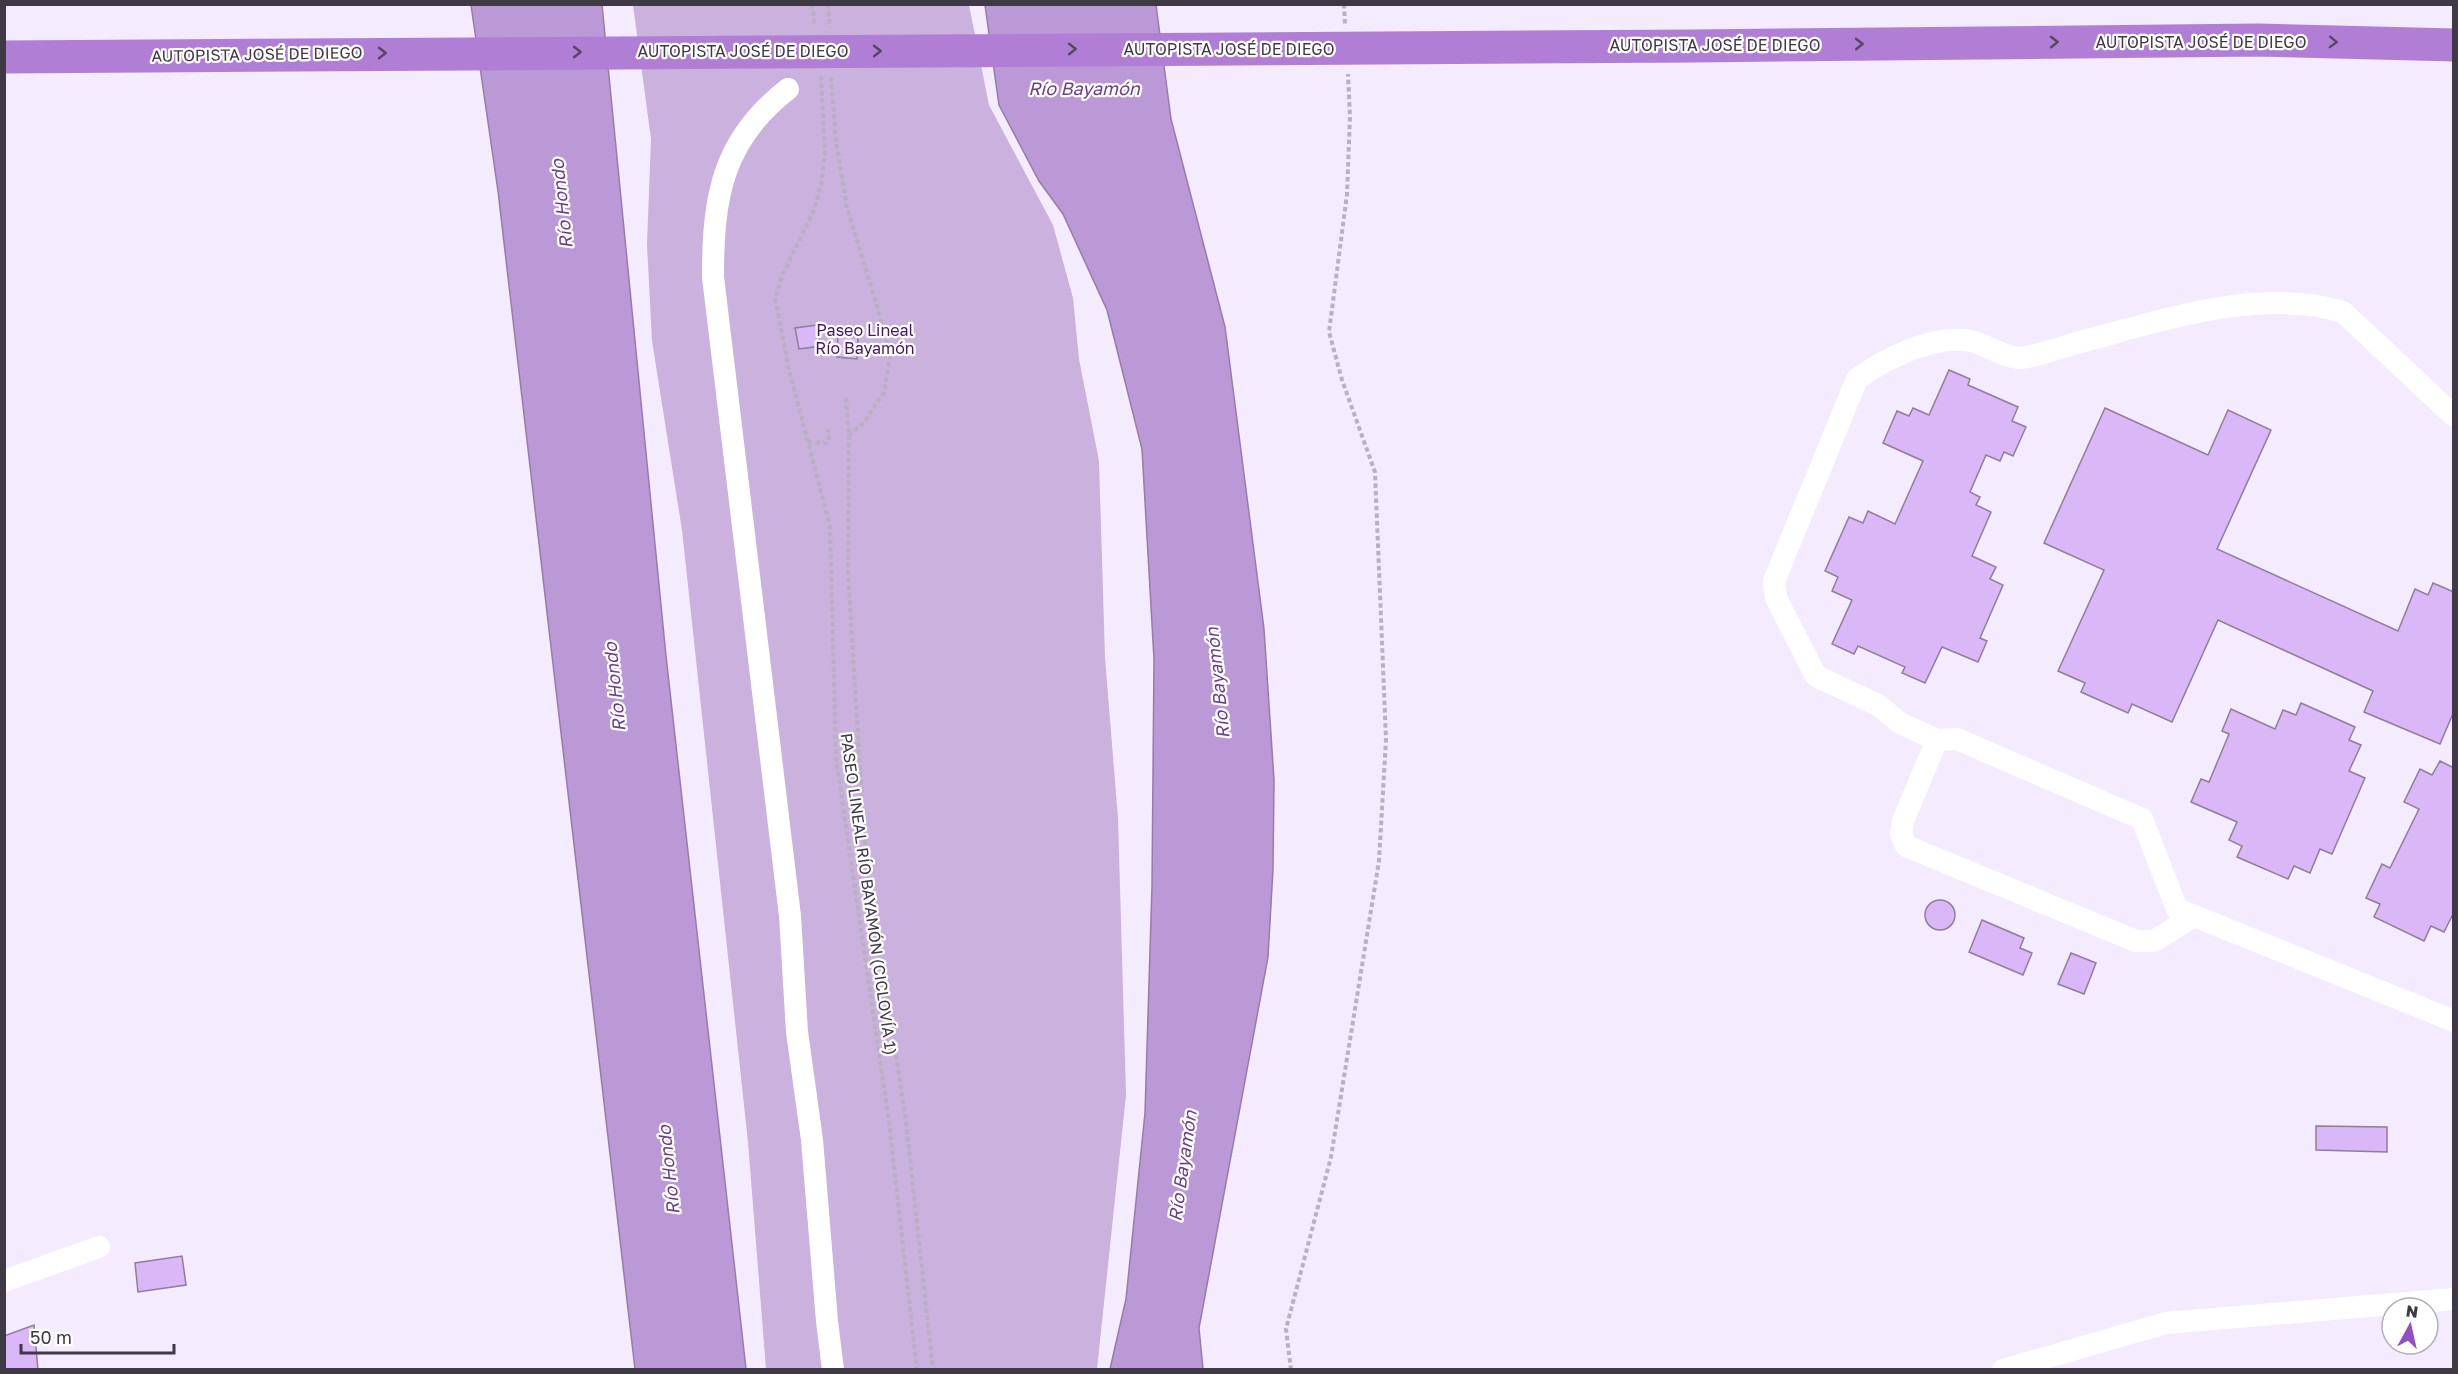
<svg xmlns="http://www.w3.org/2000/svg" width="2458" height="1374" font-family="'Golos Text',sans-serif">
<rect width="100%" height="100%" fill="#f5ebfe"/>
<!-- green -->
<path fill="#cab1de" d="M633,5H969L989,105L1053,225L1073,298L1079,359L1099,461L1105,658L1118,818L1126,1095L1097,1369H766L748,1142L682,530L652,341L647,244L651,139Z"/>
<!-- water -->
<g fill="#bb99d6" stroke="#967caa" stroke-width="1.5">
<path d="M471,5H602L666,656L746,1369H635L498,191Z"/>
<path d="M985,5H1156L1171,119L1225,327L1264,629L1274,780L1273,869L1268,957L1199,1328L1203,1369H1110L1126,1299L1145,1113L1152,886L1154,659L1142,449L1107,310L1063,214L1039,181L999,105Z"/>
</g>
<!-- building -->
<g fill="#dab7f6" stroke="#8e7e9b" stroke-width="1.5">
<path d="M817,325L821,346L799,349L795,328Z"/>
<path d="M838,335L858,337L857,359L837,357Z"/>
<path d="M1949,370L1970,379L1968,385L2018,407L2012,421L2026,427L2013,456L2004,452L2000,461L1986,455L1970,492L1980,497L1976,505L1991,512L1972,556L1996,567L1990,579L2003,585L1980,638L1987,641L1978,662L1942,647L1925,683L1902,673L1905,667L1858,646L1854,654L1832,644L1852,600L1832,591L1838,577L1825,571L1849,517L1863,523L1868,511L1895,524L1923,461L1883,443L1897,411L1909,416L1913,408L1929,415Z"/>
<path d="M2105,408L2208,455L2228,410L2271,430L2217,549L2398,631L2415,589L2428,595L2433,583L2454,592V711L2440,744L2364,712L2373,691L2218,620L2172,722L2132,704L2128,713L2081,692L2085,683L2058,671L2104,570L2044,543Z"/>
<path d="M2301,703L2355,727L2349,740L2361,745L2349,771L2365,778L2332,854L2320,849L2310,873L2294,866L2288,879L2237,857L2242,846L2229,840L2237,822L2191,802L2201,779L2209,782L2229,734L2222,731L2231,709L2275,729L2283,710L2296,715Z"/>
<path d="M2440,761L2454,768V912L2444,932L2431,926L2424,941L2374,917L2380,904L2366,898L2382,864L2390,868L2419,809L2404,802L2420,769L2432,775Z"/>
<circle cx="1940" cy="915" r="15"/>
<path d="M1982,920L2024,938L2020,948L2032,953L2023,975L1969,952Z"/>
<path d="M2071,953L2096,963L2084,994L2058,984Z"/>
<path d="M2316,1126L2387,1127V1152L2316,1150Z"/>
<path d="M182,1256L186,1285L138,1292L135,1263Z"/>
<path d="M34,1325L38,1370H4V1336Z"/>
</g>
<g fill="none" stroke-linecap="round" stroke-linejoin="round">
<!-- path -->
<g stroke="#b9b0c1" stroke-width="4" stroke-dasharray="4.5 3" stroke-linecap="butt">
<path d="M812,4L815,26"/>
<path d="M828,4L830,27"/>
<path d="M1344,4L1345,25"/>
<path d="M821,76L825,153L821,185L814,210L783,274L775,298L789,370L830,526L836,758L889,1122L917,1370"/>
<path d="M831,77L836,141L847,208L878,309L890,357L884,392L865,421L849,436"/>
<path d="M846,398L849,438L848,572L865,849L906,1122L933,1370"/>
<path d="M808,442L826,443L829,440L828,429"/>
<path d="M1291,1370L1286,1329L1331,1157L1379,861L1386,739L1375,472L1342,380L1329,332L1347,194L1350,117L1348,74"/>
</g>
<!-- minor -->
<g stroke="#fff" stroke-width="22">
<path d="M788,89C722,140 713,197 713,277L790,916L797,1032L812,1140L827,1321L833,1370"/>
<path d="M1937,740L1900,723L1878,705L1816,676L1776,598L1774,581L1857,379C1886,358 1934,334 1971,341C1986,344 2002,357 2018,358C2029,359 2071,344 2084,341C2164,320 2261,287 2343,312L2454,416"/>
<path d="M2194,916L2154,941H2136L1906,846L1901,834L1903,821L1937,740L1957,739L2142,819L2177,909L2454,1021"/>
<path d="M4,1281L99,1247"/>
<path d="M2003,1370L2166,1323L2454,1299"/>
</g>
<!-- highway -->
<path stroke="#b17ed6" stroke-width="33" d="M4,57L1695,46L2258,40L2454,45"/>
</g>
<!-- one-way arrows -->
<defs><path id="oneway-chevron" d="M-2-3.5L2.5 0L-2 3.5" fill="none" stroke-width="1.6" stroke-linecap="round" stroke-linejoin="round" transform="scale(1.5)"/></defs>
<g stroke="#564662">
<use href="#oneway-chevron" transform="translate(2054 42) rotate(-1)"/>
<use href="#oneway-chevron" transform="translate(2333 42) rotate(2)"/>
<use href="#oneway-chevron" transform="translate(1859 44) rotate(-1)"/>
<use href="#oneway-chevron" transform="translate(1072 49)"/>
<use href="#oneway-chevron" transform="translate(877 51)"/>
<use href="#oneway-chevron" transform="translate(577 52)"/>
<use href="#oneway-chevron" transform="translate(382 53)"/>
</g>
<g text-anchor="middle" stroke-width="4.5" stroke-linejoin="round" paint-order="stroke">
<!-- street labels -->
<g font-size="16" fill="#3f3845" stroke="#fff">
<text x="2201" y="48">AUTOPISTA JOSÉ DE DIEGO</text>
<text x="1715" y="51">AUTOPISTA JOSÉ DE DIEGO</text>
<text x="1229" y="55">AUTOPISTA JOSÉ DE DIEGO</text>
<text x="743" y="57">AUTOPISTA JOSÉ DE DIEGO</text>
<text transform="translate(257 54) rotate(-1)" y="6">AUTOPISTA JOSÉ DE DIEGO</text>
<text transform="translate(869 894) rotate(82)" y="6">PASEO LINEAL RÍO BAYAMÓN (CICLOVÍA 1)</text>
</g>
<!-- park labels -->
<g font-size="16" fill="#44175e" stroke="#fff">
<text x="865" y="336">Paseo Lineal<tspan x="865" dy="18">Río Bayamón</tspan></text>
</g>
<!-- water labels -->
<g font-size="18" font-style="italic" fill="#6b3f89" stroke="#fff">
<text x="1084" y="95">Río Bayamón</text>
<text transform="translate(562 204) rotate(-96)" y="6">Río Hondo</text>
<text transform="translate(1218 683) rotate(-96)" y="6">Río Bayamón</text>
<text transform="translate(615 687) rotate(-96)" y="6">Río Hondo</text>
<text transform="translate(1183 1166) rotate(-82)" y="6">Río Bayamón</text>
<text transform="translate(669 1170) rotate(-96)" y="6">Río Hondo</text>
</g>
</g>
<!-- border -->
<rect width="2458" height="1374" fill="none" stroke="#3f3845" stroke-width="12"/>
<!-- north arrow -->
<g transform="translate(2410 1326) rotate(8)"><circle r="28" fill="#ffffff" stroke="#b2afb5" stroke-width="1.5"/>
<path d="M0-4.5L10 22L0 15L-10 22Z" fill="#944ec2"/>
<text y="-9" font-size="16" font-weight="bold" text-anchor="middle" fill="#3f3845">N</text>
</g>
<!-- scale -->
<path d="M21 1344v9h153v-9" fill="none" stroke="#3f3845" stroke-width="3"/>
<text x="30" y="1344" font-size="18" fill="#3f3845" stroke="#ffffff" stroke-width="4.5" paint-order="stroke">50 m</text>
</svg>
